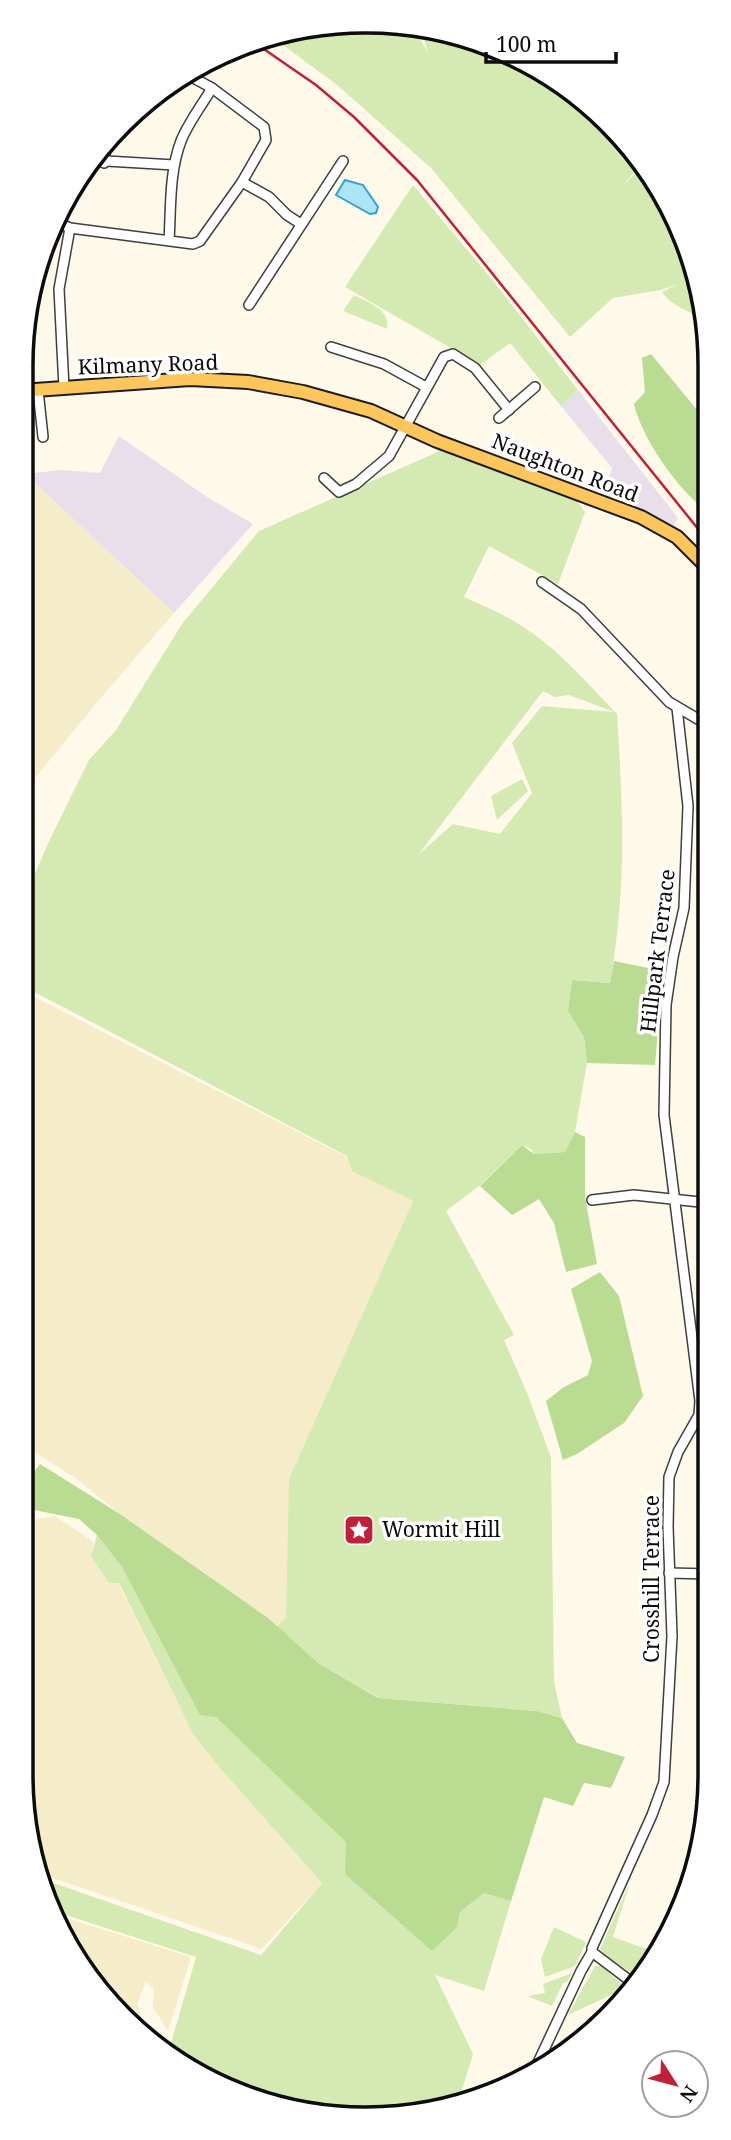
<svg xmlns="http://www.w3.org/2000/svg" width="731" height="2140" font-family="'Noto Serif',serif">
<rect width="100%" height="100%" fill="#fff9ea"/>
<!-- industrial -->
<g fill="#e9dfeb">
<path d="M578,390L678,518L673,526L626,502L604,494L612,468L561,406Z"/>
<path d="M119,436L207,497L253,524L174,613L25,474L61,470L100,473Z"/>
</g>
<!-- farmland -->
<g fill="#f5edca">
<path d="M21,474H25L174,613L99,700L21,795Z"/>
<path d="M21,990L347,1157L352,1171L413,1201L290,1479L286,1618L276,1627L268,1618L120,1514L77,1479L21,1444Z"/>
<path d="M55,1516L94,1542L91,1557L118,1583L193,1734L219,1767L322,1883L262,1949L41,1874L21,1774V1526L33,1520Z"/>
<path d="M51,1913L191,1957L168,2031L153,2007L154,1989L146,1982L137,2004L146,2029L158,2041L107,2002Z"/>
</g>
<!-- green -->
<g fill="#d5eab3" fill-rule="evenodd">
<path d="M320,24L414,30L428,52L423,37L418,30L449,32L513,60L519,59L538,67L624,138L643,167L639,166L622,187L641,167L644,168L675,213L679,228L674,232L680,230L707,323C691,310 674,309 662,292L678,284L661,290L613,298L570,337L431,168L337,85L275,39Z"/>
<path d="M413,185L494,282L578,390L561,406L510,343L480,365L345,287Z"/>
<path d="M354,295C369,303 391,310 387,329L343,311Z"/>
<path d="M442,450L575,498L585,512L558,584L489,546L464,597C482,605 501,613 517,623C556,646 586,682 617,714C623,808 627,888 610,983L572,980L568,1011L584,1037L587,1063L575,1132L565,1152L534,1154L531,1149L522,1145L479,1186L446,1211L514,1335L504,1340L527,1393L551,1457L554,1681L562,1718L537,1711L379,1698L318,1663L276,1627L286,1618L289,1479L413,1201L352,1171L347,1156L21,985V937L30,885L51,837L89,760L116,730L182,624L259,531ZM543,691L555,697L569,695L614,712L542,706L512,743L532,793L500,834L453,824L418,855Z"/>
<path d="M522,779L528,791L497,820L491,796Z"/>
<path d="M97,1535L122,1567L216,1717L457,1927L460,1912L484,1893L511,1901L484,1991L435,1975L473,2054L457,2106L321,2116L213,2083L169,2050L196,1957L50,1910L42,1879L261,1955L322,1883L219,1767L193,1734L119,1583H109L91,1556Z"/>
<path d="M630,1882L613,1937L658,1953L652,1966L639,1979L604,1954L600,1949Z"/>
<path d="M554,1927L586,1942L575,1966L545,1977L541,1959Z"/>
<path d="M595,1966H602L626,1988L568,2015Z"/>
<path d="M572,1973L567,1982L563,1983L552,2006L527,1996L545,1993L543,1984Z"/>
</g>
<!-- forest -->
<g fill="#badb92">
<path d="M651,354L707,422V511C678,490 642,439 634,404L645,392L642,358Z"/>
<path d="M614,961L663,971L655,1065L587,1063L584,1037L568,1011L572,980L610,983Z"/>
<path d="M575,1132L585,1137V1197L597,1264L566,1272L554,1223L539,1199L512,1215L480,1186L522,1145L534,1154L565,1152Z"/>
<path d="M600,1272L619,1296L643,1396L624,1423L577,1454L563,1460L546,1401L564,1387L588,1375L592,1361L571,1289Z"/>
<path d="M40,1464L120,1514L268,1618L318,1663L378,1698L537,1711L562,1718L577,1743L625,1757L611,1788L584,1783L573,1806L544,1797L511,1901L484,1893L460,1912L457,1927L432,1951L345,1874L346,1842L216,1717L200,1715L122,1567L97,1535L79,1519L34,1510L21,1517V1488Z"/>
</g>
<!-- water -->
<path fill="#ade4f8" stroke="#32a2d1" stroke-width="2" d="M345,180L363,185L378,207L376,213L370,214L336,195Z"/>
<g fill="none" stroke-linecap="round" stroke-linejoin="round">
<!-- stream -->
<path stroke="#32a2d1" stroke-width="2.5" d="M489,47L571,94"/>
<!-- minor casing -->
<g stroke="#3f3f3f" stroke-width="12">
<g id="minor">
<path d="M186,74L212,88"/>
<path d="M90,160L174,165"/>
<path d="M104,163L106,144"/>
<path d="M242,182L269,197L287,215L301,224"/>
<path d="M59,223L70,228L193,244L200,241L242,182L266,140L264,127L212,88C202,105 188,123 181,141C169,172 171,209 169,241"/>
<path d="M249,305L343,161"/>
<path d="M702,339L707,335"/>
<path d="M331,347L384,364L426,387"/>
<path d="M64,388L59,289L70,228"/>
<path d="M38,390L43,437"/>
<path d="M499,418L535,387"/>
<path d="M324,478L339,492L356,484L389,456L444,357L453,354L475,368L509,410"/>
<path d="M542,582L581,609L669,702L708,725"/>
<path d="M592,1200L634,1195L709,1203"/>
<path d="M707,1420L709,1419"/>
<path d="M669,1573L710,1574"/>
<path d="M592,1952L629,1980L632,1986"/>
<path d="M534,2071L581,1971L592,1952V1948L652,1815L664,1782L672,1636L668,1527L669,1477L678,1452L699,1415L700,1401L664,1115L666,1005L673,957L684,908L688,806L677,708"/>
</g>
</g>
<!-- major casing -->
<g stroke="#1d1d1d" stroke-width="16">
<path id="major" d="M21,391L190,379L248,382L303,392L371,411L437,441L641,517L677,537L708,568"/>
</g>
<!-- minor -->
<use href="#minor" stroke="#fff" stroke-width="9"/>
<!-- major -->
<use href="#major" stroke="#fdc65c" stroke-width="12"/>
<!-- rail -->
<path stroke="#c02038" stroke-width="2.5" d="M258,45L316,85L354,117L417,180L707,540"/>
</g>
<!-- icons -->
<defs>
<g id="sight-square" transform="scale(1.575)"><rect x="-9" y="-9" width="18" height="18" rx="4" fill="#c02038" stroke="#fff"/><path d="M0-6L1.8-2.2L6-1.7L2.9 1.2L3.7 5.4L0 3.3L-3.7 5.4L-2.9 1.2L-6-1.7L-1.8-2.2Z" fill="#fff"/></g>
</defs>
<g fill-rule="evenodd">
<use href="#sight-square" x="359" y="1530"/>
</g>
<g text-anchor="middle" stroke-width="7" stroke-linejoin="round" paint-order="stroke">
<!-- street labels -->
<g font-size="21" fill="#0c0c0c" stroke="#fff">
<text transform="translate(148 365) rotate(-2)" y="7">Kilmany Road</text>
<text transform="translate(565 468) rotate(21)" y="7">Naughton Road</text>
<text transform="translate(658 951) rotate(-83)" y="7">Hillpark Terrace</text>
<text transform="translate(652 1579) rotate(-90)" y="7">Crosshill Terrace</text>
</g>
<!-- poi labels -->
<g font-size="21" fill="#0c0c0c" stroke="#fff" text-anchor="start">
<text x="382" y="1537">Wormit Hill</text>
</g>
</g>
<!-- crop -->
<path d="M0 0H731V2140H0ZM365 33H366A332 332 0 0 1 698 365V1775A332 332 0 0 1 366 2107H365A332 332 0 0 1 33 1775V365A332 332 0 0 1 365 33Z" fill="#fff" fill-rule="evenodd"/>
<path fill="none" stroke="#0c0c0c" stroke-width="3.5" d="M365 33H366A332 332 0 0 1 698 365V1775A332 332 0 0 1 366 2107H365A332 332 0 0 1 33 1775V365A332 332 0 0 1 365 33Z"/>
<!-- north arrow -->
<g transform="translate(675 2084) rotate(126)"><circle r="33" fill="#ffffff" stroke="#9e9e9e" stroke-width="2"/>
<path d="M0-5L12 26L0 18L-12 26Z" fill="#c02038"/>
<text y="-10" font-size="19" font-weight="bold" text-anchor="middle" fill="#0c0c0c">N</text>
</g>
<!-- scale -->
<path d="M486 52v10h130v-10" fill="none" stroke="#0c0c0c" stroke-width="3.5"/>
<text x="496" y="52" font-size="21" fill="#0c0c0c" stroke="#ffffff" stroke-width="5" paint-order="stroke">100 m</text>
</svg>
